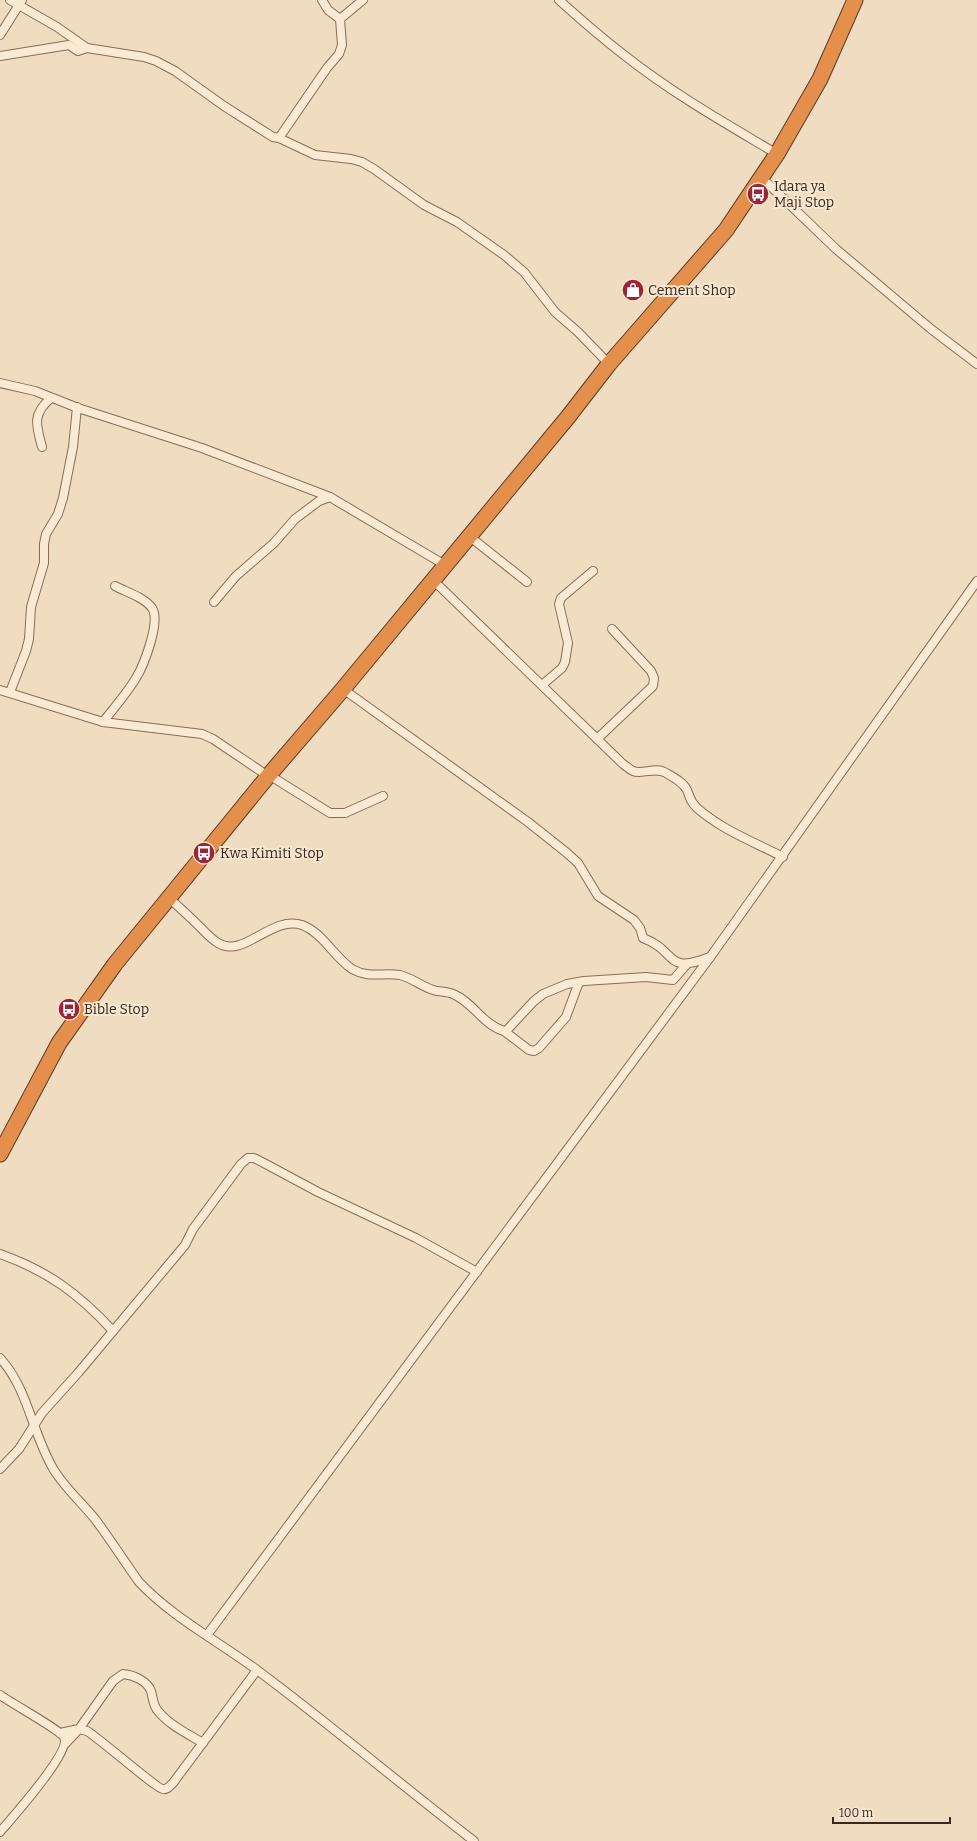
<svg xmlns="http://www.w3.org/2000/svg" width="977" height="1841" font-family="Bitter,serif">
<rect width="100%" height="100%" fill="#f0dcc1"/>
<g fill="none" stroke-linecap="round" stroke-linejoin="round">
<!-- street casing -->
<g stroke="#8a6c57" stroke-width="10">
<g id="street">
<path d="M10,0L57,27L87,48L144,57L156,61L175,71L224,106L273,137L279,138L315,155L351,159L362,162L374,169L424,205L457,222L504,255L524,272L555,312L578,332L609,364"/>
<path d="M322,0L328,10L340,19"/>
<path d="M559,0C580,19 602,38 624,55C672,93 725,123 777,154"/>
<path d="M0,35L22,0"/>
<path d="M0,56L69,45L78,51L87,48"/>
<path d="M279,138L327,68L339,54L342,45L340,19L363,0"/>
<path d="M761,177L836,249L931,329L977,364"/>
<path d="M0,383L35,391L78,408L202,448L330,497L445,565"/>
<path d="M42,447C36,425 32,414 51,398"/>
<path d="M469,536L527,582"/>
<path d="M433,580L623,764C626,766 629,769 633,771C643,775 656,766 666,773C673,777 683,782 687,790C691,799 689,800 697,808C722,830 754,842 783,857"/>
<path d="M214,602L236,576L274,543L295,519L319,501L330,497"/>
<path d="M542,685L562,668L565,662L568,643L559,604L561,598L593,571"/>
<path d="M343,689L528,822L567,853L578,863L598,896L634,920L640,928L643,938C678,951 664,975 710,957"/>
<path d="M0,690L103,722L202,734L213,739L268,776"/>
<path d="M10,692L26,651L29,639L31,607L44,563V544L46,534L58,514L63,498L73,447L77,407"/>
<path d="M103,722C114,708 127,693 136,678C144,665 161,621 152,608C144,597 126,592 115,586"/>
<path d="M597,739L653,686L654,678L651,671L612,629"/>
<path d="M269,775L330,813H345L383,796"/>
<path d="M169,898C179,907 190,917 200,927C205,932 211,939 218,943C244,959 271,915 302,925C323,933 334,957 352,969C370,979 382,972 400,975C412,978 421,986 433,990C439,992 447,991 453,994C473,1002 483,1025 504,1031L507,1030L534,1001L543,994L567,984L584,981L646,977L673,980L687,964"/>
<path d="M504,1031L529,1050L534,1051L539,1048L566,1017L579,982"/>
<path d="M0,1254C48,1271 79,1294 113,1331"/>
<path d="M0,1358C29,1390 32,1434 54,1470C65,1488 82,1503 95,1519C110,1539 124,1561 139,1582C173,1618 218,1641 257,1670C331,1725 401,1785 474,1841"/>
<path d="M0,1469L19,1449L42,1413L78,1373L185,1245L193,1229L241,1164L248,1158H254L262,1162L318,1192L416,1238L477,1272"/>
<path d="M207,1635L711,956L977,581"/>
<path d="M0,1695C11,1703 60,1730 64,1737C72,1751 11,1819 0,1832"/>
<path d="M60,1733L79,1729L113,1681L123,1674C134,1675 147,1681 151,1691C153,1698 153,1706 158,1711C169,1725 188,1734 203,1743"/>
<path d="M65,1744L79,1729L87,1731C99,1738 157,1789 163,1789C167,1790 170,1786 173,1783L257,1670"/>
</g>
</g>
<!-- highway casing -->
<g stroke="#583b2c" stroke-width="17">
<path id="highway" d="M0,1154L59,1043L115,964L269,775L343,689L568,417L609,364L726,230L777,154L820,79L855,0"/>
</g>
<!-- street -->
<use href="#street" stroke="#faead4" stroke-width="8"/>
<!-- highway -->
<use href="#highway" stroke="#e48f4c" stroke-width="15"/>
</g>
<!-- icons -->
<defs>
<g id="bus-disc" transform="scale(1.15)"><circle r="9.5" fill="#9c2434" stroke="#f7e7d1"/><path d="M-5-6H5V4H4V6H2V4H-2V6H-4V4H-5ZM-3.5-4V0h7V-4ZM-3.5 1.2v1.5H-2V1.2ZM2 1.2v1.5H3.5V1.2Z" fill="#fff"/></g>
<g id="shop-disc" transform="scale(1.15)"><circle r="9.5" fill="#9c2434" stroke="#f7e7d1"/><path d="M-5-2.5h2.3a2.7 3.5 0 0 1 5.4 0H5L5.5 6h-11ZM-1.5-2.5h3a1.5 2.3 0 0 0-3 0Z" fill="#fff"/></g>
</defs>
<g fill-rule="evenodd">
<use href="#bus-disc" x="758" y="194"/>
<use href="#shop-disc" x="633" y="290"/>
<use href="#bus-disc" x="204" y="853"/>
<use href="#bus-disc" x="69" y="1009"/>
</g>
<g text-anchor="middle" stroke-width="4" stroke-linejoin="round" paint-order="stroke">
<!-- poi labels -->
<g font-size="14" fill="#39271c" stroke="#f7e7d1" text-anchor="start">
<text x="774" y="191">Idara ya<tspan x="774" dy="16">Maji Stop</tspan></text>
<text x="648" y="295">Cement Shop</text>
<text x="220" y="858">Kwa Kimiti Stop</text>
<text x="84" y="1014">Bible Stop</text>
</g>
</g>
<!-- scale -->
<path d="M833 1817v6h117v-6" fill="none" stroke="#39271c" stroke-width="2"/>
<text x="839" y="1817" font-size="12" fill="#39271c" stroke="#f7e7d1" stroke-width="3" paint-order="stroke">100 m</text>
</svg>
